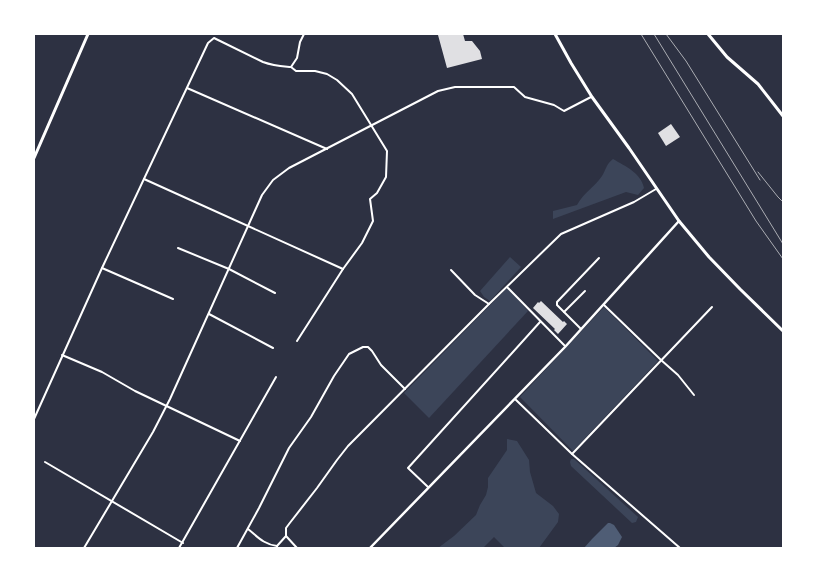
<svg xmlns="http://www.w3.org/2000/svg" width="817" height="582" font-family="'Noto Sans',sans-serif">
<rect width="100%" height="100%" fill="#2d3142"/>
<!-- green -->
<g fill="#3c4559">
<path d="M613,159C625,166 641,173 644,188L638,195L626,192L553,219V211L577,205C584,192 595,187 602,176C606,170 606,164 613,159Z"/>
<path d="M510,257L521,267L490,301L484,297L480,291Z"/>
<path d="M507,288L528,311L429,418L404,393Z"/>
<path d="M604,307L658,361L573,451L520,397Z"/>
<path d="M507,439L517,441L529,460L530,472L536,493L553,506L559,514L558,522L539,548H505L494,537L483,548H438L454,536L476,515L480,505L486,495L488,487V478L507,450Z"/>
<path d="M571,459H574L638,517L636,522L632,523L571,466L570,462Z"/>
</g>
<!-- water -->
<path fill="#4f5d75" d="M608,523H610L614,525L622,537L618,545L614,548H584L592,539Z"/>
<!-- building -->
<g fill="#e0e0e3">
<path d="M441,34H463L465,41H472L480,51L482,59L447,68L438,35Z"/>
<path d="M671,124L680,137L666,146L658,133Z"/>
<path d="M541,301L563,322L564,321L567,324L558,334L554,330L555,329L533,308L538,302L539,303Z"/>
</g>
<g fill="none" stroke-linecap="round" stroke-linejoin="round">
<!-- minor -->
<g stroke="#fff" stroke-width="2">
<path d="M291,67L297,58L300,42L304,34"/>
<path d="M187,88L327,149"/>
<path d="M144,179L343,269"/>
<path d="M178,248L229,269L275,293"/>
<path d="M102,268L173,299"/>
<path d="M451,270L475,295L489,304"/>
<path d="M507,287L565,346"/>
<path d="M604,305L661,360L678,375L694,395"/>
<path d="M564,312L585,291"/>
<path d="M209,314L273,348"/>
<path d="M581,329L557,305V302L599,258"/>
<path d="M62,355L102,372L135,391L240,441"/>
<path d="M515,399L572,454L680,548"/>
<path d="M34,419L102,268L208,43L214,38L263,62C274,66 279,66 291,67L296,71H315L327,74L337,80L352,94L387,151L386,177L377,193L370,199L373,221L362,243L343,269L297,341"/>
<path d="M572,454L712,307"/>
<path d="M45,462L183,543"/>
<path d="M428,487L408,468L540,322"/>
<path d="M248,529C258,537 263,544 277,546"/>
<path d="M286,536L297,548"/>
<path d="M84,548L153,432L170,399L262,195L273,180L289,168L438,91L455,87H514L525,97L554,105L564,111L591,97"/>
<path d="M179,548L276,377"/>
<path d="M237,548L259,508L289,448L311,417L334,376L349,354L363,347H368L372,351L381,365L405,389"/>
<path d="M277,548V546L286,536V528L289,524L317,488L337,460L348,446L489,304L561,234L634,202L656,189"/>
</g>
<!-- tertiary -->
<path stroke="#fff" stroke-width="2.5" d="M370,548L565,347L679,221"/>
<!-- secondary -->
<g stroke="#fff" stroke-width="3">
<path d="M555,34L571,63L592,97L629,148L679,221L709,257L740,289L783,331"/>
<path d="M708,34L727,57L758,84L783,116"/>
<path d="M34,158L88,34"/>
</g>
<!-- rail -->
<g stroke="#abadb3" stroke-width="1">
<path d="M641,34L756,221L783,259"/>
<path d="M654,34L783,244"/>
<path d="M666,34L686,61L760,180"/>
<path d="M758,172L778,197L783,202"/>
</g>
</g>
<!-- border -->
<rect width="817" height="582" fill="none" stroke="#ffffff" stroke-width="70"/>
</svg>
